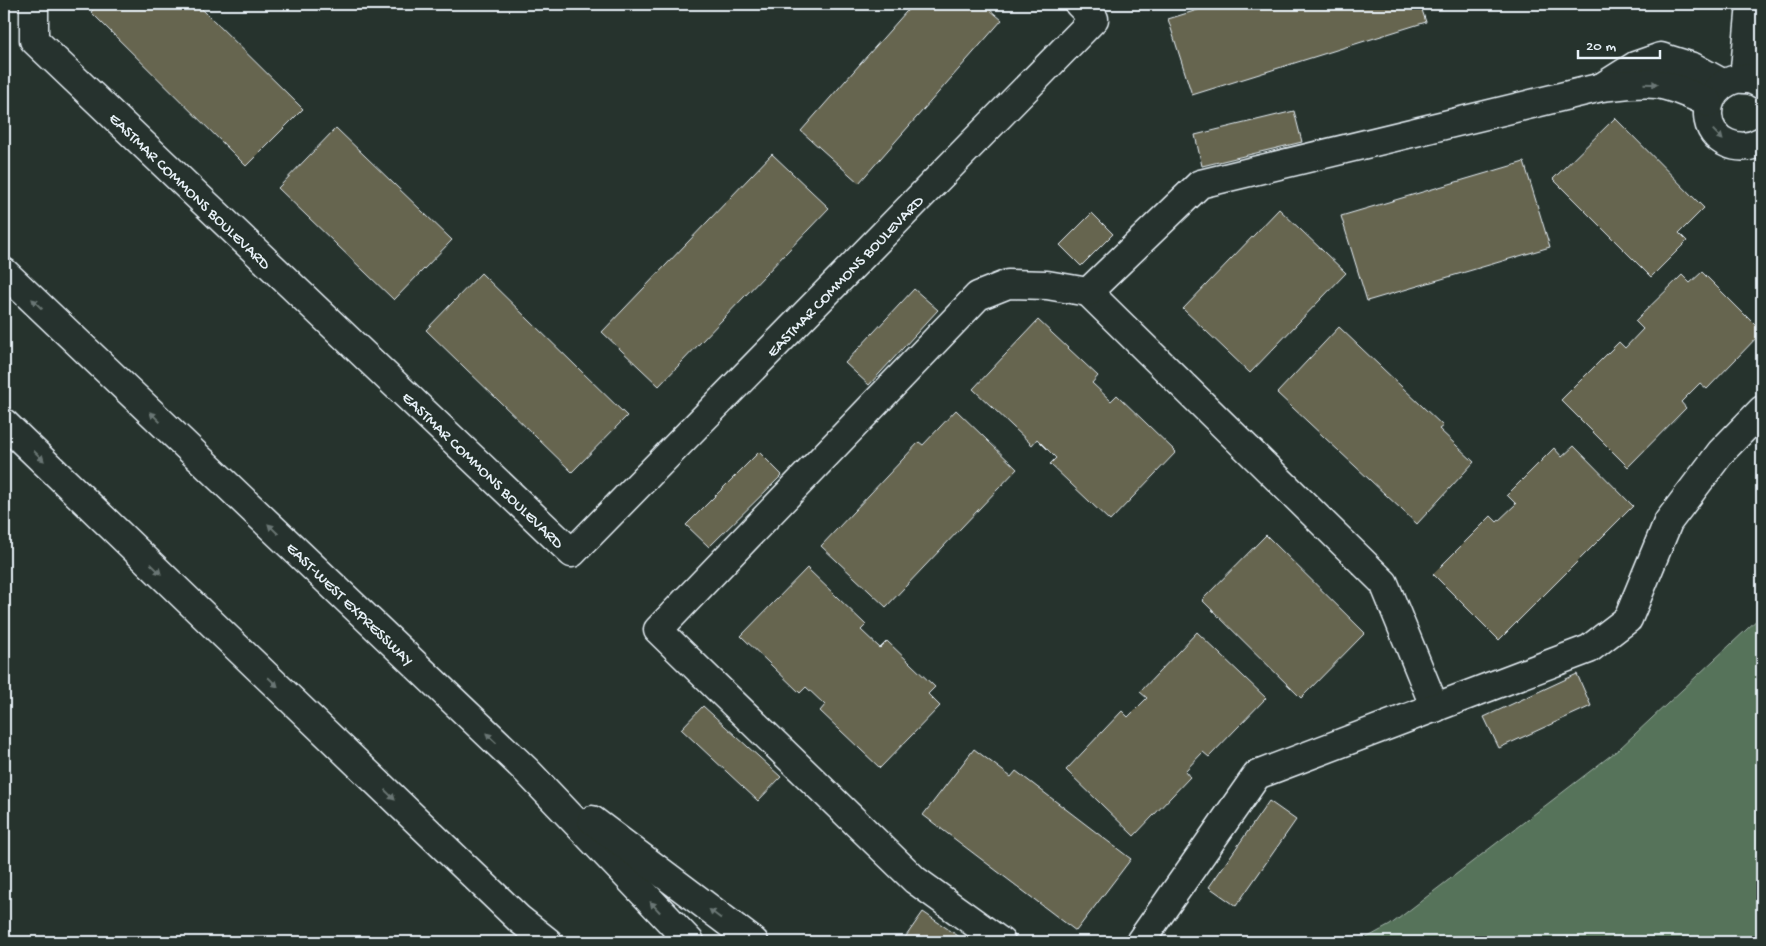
<svg xmlns="http://www.w3.org/2000/svg" width="1766" height="946" font-family="'Gochi Hand',sans-serif">
<rect width="100%" height="100%" fill="#26332d"/>
<filter id="ink" filterUnits="userSpaceOnUse"><feTurbulence type="fractalNoise" baseFrequency=".02" numOctaves="2"/><feDisplacementMap in="SourceGraphic" scale="10" xChannelSelector="R" yChannelSelector="G"/><feConvolveMatrix kernelMatrix="1 2 1 2 8 2 1 2 1" color-interpolation-filters="sRGB"/></filter>
<g filter="url(#ink)">
<!-- green -->
<path fill="#57735a" stroke="#a0b2a9" d="M1762,615V942H1359L1390,925L1619,749Z"/>
<!-- building -->
<g fill="#666550" stroke="#e8f1f8">
<path d="M99,4H197L303,109L246,166L91,12Z"/>
<path d="M913,4H983L1002,20L859,183L801,131Z"/>
<path d="M1217,4H1420L1426,22L1192,95L1168,19Z"/>
<path d="M1294,111L1302,142L1202,166L1195,135Z"/>
<path d="M1615,118L1704,208L1679,233L1687,241L1651,277L1553,179Z"/>
<path d="M336,128L452,240L394,300L278,188Z"/>
<path d="M772,154L829,208L659,386L602,332Z"/>
<path d="M1524,162L1550,247L1367,301L1341,216Z"/>
<path d="M1279,209L1346,273L1250,373L1183,309Z"/>
<path d="M1092,213L1113,234L1081,266L1060,245Z"/>
<path d="M1702,272L1762,332L1707,389L1700,383L1681,402L1686,408L1628,467L1561,400L1619,342L1625,348L1643,329L1635,321L1682,275L1690,283Z"/>
<path d="M481,273L627,416L572,472L426,330Z"/>
<path d="M914,289L938,310L869,385L845,363Z"/>
<path d="M1038,320L1098,376L1092,383L1111,401L1117,395L1176,452L1110,521L1050,464L1056,458L1037,439L1032,445L973,389Z"/>
<path d="M1339,327L1443,426L1439,429L1474,462L1417,524L1277,393Z"/>
<path d="M956,410L1017,469L886,607L821,546L919,442L923,445Z"/>
<path d="M1574,446L1633,506L1499,640L1433,574L1491,516L1497,522L1516,504L1507,495L1554,448L1562,457Z"/>
<path d="M759,452L782,475L709,547L686,525Z"/>
<path d="M1266,535L1365,633L1301,698L1202,600Z"/>
<path d="M807,568L866,625L861,630L880,648L887,641L935,687L928,694L940,706L880,768L820,711L825,705L806,687L800,693L741,636Z"/>
<path d="M1197,632L1266,698L1209,757L1203,752L1185,771L1190,777L1134,836L1066,770L1122,711L1128,717L1147,698L1140,692Z"/>
<path d="M1577,674L1591,706L1499,748L1484,717Z"/>
<path d="M703,706L781,777L758,801L681,729Z"/>
<path d="M974,749L1011,777L1016,771L1131,859L1076,931L923,815Z"/>
<path d="M1269,801L1296,820L1236,906L1209,887Z"/>
<path d="M923,912L967,942H909L904,939Z"/>
</g>
<g fill="none" stroke-linecap="round" stroke-linejoin="round">
<!-- minor casing -->
<g stroke="#e8f1f8" stroke-width="31">
<g id="minor">
<path d="M34,4V40L572,553L1094,19L1079,4"/>
<path d="M1744,79L1751,4"/>
<path d="M1605,85L1635,66L1661,57L1693,67L1724,84"/>
<path d="M1762,85C1759,83 1755,81 1752,80C1730,73 1707,92 1708,115C1709,143 1741,154 1762,141"/>
<path d="M1088,292L1384,583L1435,708"/>
<path d="M1001,942L915,880L658,630L978,296L1008,284L1047,285L1088,292L1200,184L1602,87C1620,85 1639,82 1657,84C1676,87 1693,96 1709,103"/>
<path d="M1140,942L1257,775L1589,649L1628,619L1668,522L1721,452L1762,410"/>
</g>
</g>
<!-- highway casing -->
<g stroke="#e8f1f8" stroke-width="31">
<g id="highway">
<path d="M4,272L527,771L690,942"/>
<path d="M4,423L519,919L548,942"/>
<path d="M592,820L754,942"/>
</g>
</g>
<!-- minor -->
<use href="#minor" stroke="#26332d" stroke-width="28"/>
<!-- highway -->
<use href="#highway" stroke="#26332d" stroke-width="28"/>
</g>
<!-- one-way arrows -->
<defs><path id="oneway-solid" d="M-6-.8H1V-3.2L6.5 0L1 3.2V.8H-6Z" transform="scale(1.25)"/></defs>
<g fill="#6a7674">
<use href="#oneway-solid" transform="translate(1651 84) rotate(2)"/>
<use href="#oneway-solid" transform="translate(1718 135) rotate(46)"/>
<use href="#oneway-solid" transform="translate(37 304) rotate(-136)"/>
<use href="#oneway-solid" transform="translate(155 417) rotate(-136)"/>
<use href="#oneway-solid" transform="translate(39 456) rotate(44)"/>
<use href="#oneway-solid" transform="translate(273 529) rotate(-136)"/>
<use href="#oneway-solid" transform="translate(156 569) rotate(44)"/>
<use href="#oneway-solid" transform="translate(273 682) rotate(44)"/>
<use href="#oneway-solid" transform="translate(491 738) rotate(-136)"/>
<use href="#oneway-solid" transform="translate(390 795) rotate(44)"/>
<use href="#oneway-solid" transform="translate(655 907) rotate(-133)"/>
<use href="#oneway-solid" transform="translate(715 914) rotate(-143)"/>
</g>
</g>
<g text-anchor="middle" stroke-width="4" stroke-linejoin="round" paint-order="stroke">
<!-- street labels -->
<g font-size="16" fill="#e8f1f8" stroke="#26332d">
<text transform="translate(191 190) rotate(44)" y="6">EASTMAR COMMONS BOULEVARD</text>
<text transform="translate(844 275) rotate(-46)" y="6">EASTMAR COMMONS BOULEVARD</text>
<text transform="translate(484 469) rotate(44)" y="6">EASTMAR COMMONS BOULEVARD</text>
<text transform="translate(351 603) rotate(44)" y="6">EAST-WEST EXPRESSWAY</text>
</g>
</g>
<!-- margin -->
<rect width="1766" height="946" fill="none" stroke="#26332d" stroke-width="20"/>
<rect x="10" y="10" width="1746" height="926" fill="none" stroke="#e8f1f8" stroke-width="2" filter="url(#ink)"/>
<!-- scale -->
<path d="M1578 50v8h82v-8" fill="none" stroke="#e8f1f8" stroke-width="2.5"/>
<text x="1586" y="50" font-size="15" fill="#e8f1f8" stroke="#26332d" stroke-width="4" paint-order="stroke">20 m</text>
</svg>
